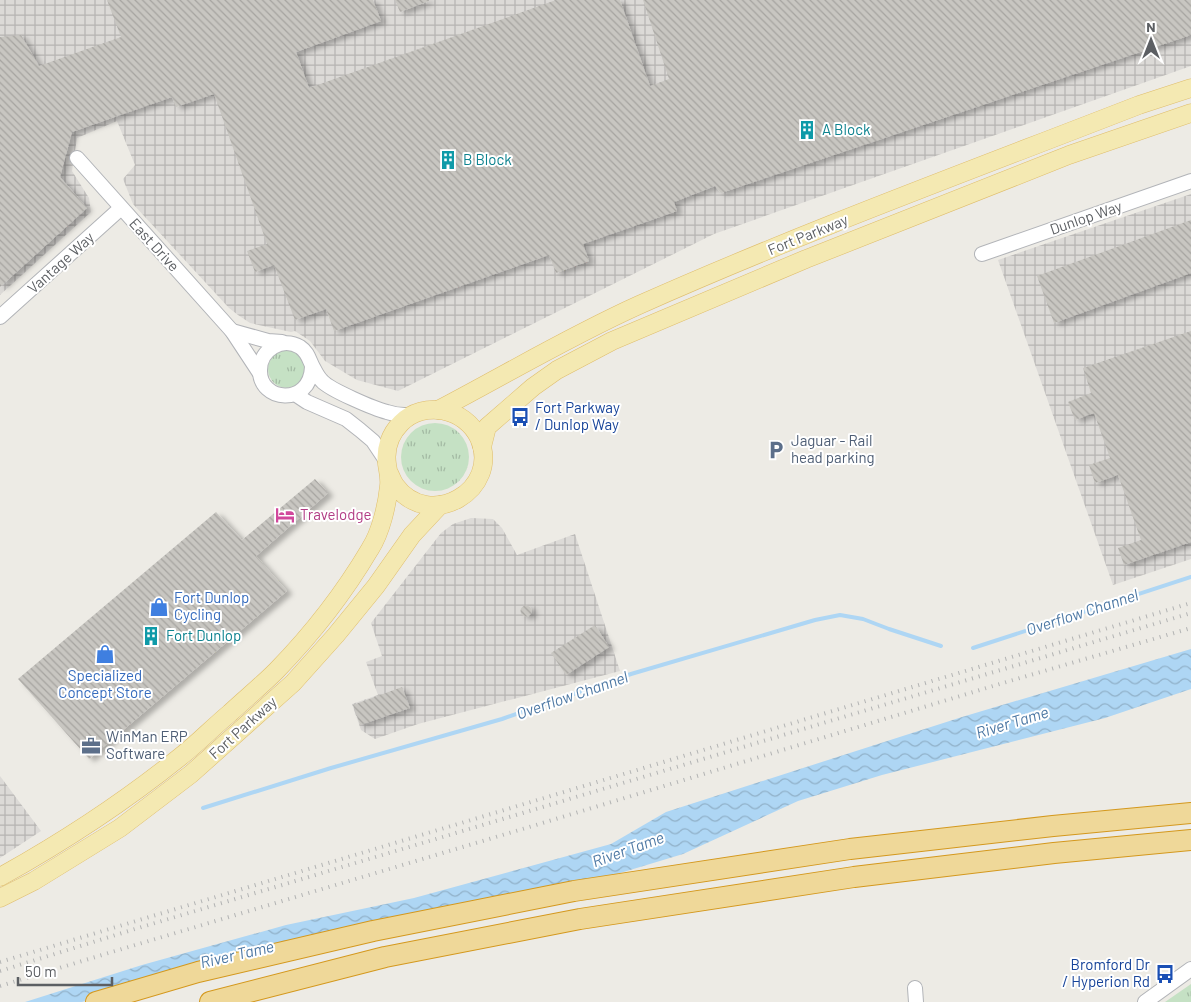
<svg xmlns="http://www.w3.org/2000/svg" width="1191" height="1002" font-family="Barlow,sans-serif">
<defs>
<pattern id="industrial-grid" width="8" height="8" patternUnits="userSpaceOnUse" patternTransform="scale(1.25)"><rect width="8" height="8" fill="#dcdad7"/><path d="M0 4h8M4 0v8" fill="none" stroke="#b6b4b2"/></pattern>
<pattern id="grass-tufts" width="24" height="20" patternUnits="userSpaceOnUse" patternTransform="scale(1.25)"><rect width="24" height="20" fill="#c5e1c4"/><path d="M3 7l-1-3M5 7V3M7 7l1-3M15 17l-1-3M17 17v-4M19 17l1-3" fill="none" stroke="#a3baa3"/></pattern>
<pattern id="water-waves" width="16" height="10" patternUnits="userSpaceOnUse" patternTransform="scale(1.25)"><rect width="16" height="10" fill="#aed6f4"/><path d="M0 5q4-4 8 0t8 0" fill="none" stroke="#91b1c9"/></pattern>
<pattern id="building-back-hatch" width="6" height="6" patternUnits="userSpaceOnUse" patternTransform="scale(1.25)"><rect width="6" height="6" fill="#c8c6c1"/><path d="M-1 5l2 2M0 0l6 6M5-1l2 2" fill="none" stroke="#a6a4a0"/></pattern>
<filter id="shadow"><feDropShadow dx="5.5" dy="3" stdDeviation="2.5" flood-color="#0004"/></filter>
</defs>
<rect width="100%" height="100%" fill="#edebe5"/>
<!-- industrial -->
<g fill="url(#industrial-grid)">
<path d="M0,0H1191V66L714,234L398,391L357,380L325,361L310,341L295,331L291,332L250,323L238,315L229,308L133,204L123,179L135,165L117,121L77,138L72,171L89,198L91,212L0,295Z"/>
<path d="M1191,194V559L1113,585L998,260Z"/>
<path d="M471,518L493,519L502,528L517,555L575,534L620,671L418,724L375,739L361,730L352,704L378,695L366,662L382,656L371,623L441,533L453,524Z"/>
<path d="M0,776L41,831L0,858Z"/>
</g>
<!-- grass -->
<g fill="url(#grass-tufts)">
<circle cx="287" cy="369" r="19"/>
<circle cx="435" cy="457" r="34"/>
<path d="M1191,984V1002H1165Z"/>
</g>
<!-- water -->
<path fill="url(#water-waves)" d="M1191,649V689L1105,718L882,775L798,801L683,854L521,903L144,985L82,1002H25L142,965L286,925L414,898L611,844L666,812L962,717Z"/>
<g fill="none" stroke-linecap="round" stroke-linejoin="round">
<!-- stream -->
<g stroke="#aed6f4" stroke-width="4">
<path d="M973,648L1191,577"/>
<path d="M203,808L331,768L502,719L631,674L815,620L840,615L863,619L889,629L941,646"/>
</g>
</g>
<!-- building -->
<g fill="url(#building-back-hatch)" filter="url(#shadow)">
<path d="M107,0H373L381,21L296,52L309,88L556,0H620L650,86L669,79L643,0H1191V35L721,193L715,186L674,202L677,211L583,244L589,261L556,273L549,255L334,331L326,309L295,320L274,265L255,272L247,251L267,244L214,94L176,107L172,97L72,132L60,177L87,208L0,287V37L21,35L39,66L121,37Z"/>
<path d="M395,0H429V1L400,12Z"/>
<path d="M1191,220V273L1054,323L1037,276Z"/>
<path d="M1191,331V542L1124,565L1118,548L1141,540L1118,475L1095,483L1089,465L1110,458L1094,413L1075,420L1068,402L1091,393L1083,368Z"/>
<path d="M315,479L328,493L256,556L287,591L89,759L18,679L216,512L242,540Z"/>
<circle cx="526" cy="611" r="5.5"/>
<path d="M595,625L609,647L566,675L551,653Z"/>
<path d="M402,687L410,708L360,725L353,705Z"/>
</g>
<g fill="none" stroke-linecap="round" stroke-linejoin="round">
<!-- minor casing -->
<g stroke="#b2b4b8" stroke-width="16">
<g id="minor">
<path d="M77,158L232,331L259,372"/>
<path d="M982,254L1191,181"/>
<path d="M0,317L121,208"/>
<path d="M232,331L268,341L282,342"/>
<path d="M312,367C310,407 259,402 260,370C260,350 282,336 300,347C309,353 309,361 314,369C316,373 319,378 322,381C330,390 375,409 387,412C396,415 405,416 414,414"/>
<path d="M295,394L307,402L346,419L360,430L373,441L387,462"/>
<path d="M915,988L916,1002"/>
<path d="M1145,1002L1191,969"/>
</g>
</g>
<!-- major casing -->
<g stroke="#dfbd6b" stroke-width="19">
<g id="major">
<path d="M438,410C505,375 570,336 639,305C803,232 972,170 1139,105L1191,88"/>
<path d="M482,447L487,427L533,387L557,370L612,341L806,259L1069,155L1191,113"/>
<path d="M0,877C63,842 124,802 180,757C198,743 213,727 230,713C245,699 261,686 276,671C312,634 344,593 370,549C381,532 387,505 389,486C390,478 388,471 387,464C385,449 390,434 401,423C424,400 465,408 479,438C502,490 429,532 395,485C393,482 391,477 389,473"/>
<path d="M0,898L34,881L120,828L191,774L293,683L336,635L376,586L412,535L440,505"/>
</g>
</g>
<!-- highway casing -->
<g stroke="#d4981d" stroke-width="22">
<g id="highway">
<path d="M96,1002L198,972L373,931L574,891L850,849L1053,826L1191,813"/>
<path d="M210,1002L385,957L580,919L854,877L1054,853L1191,840"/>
</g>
</g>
<!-- minor -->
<use href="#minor" stroke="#fff" stroke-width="14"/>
<!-- major -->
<use href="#major" stroke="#f4e9b2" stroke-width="18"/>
<!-- highway -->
<use href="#highway" stroke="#efd899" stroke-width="20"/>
<!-- rail -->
<g stroke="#b2b3b3" stroke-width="4" stroke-dasharray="1 6" stroke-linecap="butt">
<path d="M0,962L1191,603"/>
<path d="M0,971L135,929L1191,613"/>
<path d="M0,986L102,955L526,828L1003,683L1191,628"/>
</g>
</g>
<!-- icons -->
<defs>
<g id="building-bare" transform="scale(1.5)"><path d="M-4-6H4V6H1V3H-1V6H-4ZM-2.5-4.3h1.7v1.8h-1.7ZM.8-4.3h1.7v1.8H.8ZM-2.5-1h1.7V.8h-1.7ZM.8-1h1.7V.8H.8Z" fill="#0f9aa8" stroke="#fff" stroke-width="2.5" paint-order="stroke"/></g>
<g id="bus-bare" transform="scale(1.5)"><path d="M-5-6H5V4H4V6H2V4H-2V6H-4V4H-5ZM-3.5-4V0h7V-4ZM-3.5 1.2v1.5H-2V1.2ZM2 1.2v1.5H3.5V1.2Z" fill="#1a4fb4" stroke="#fff" stroke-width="2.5" paint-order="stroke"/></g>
<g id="parking-bare" transform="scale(1.5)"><path d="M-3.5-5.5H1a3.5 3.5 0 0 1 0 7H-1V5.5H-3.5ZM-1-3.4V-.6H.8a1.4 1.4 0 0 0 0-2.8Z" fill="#5c6f8a" stroke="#fff" stroke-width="2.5" paint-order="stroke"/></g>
<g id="hotel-bare" transform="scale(1.5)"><path d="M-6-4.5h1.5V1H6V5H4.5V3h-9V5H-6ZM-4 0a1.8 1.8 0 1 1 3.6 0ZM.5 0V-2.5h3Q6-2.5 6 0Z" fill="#d1479c" stroke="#fff" stroke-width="2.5" paint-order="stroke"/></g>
<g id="shop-bare" transform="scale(1.5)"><path d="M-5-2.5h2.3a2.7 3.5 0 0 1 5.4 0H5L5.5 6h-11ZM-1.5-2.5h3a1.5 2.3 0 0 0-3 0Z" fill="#3f7fe0" stroke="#fff" stroke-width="2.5" paint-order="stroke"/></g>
<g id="office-bare" transform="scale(1.5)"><path d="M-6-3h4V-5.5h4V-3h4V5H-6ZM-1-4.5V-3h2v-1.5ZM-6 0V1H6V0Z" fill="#5c6f8a" stroke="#fff" stroke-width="2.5" paint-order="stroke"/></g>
</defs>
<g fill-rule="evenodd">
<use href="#building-bare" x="807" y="130"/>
<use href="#building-bare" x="448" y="160"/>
<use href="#bus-bare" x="520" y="417"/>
<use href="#parking-bare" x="776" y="450"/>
<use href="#hotel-bare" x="285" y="515"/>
<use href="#shop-bare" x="159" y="607"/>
<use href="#building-bare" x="151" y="636"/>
<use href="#shop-bare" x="105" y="654"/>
<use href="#office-bare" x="91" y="746"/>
<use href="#bus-bare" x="1165" y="974"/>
</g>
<g text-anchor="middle" stroke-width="4" stroke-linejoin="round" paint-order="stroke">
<!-- culture labels -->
<g font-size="15" fill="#0d838f" stroke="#fff" text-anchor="start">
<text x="822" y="135">A Block</text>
<text x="463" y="165">B Block</text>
<text x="166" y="641">Fort Dunlop</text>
</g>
<!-- street labels -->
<g font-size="15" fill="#5c5f63" stroke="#fff">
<text transform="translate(1086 218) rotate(-19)" y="5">Dunlop Way</text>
<text transform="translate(808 235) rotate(-22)" y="5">Fort Parkway</text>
<text transform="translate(154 245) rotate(48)" y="5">East Drive</text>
<text transform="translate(61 263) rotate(-42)" y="5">Vantage Way</text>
<text transform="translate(243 728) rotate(-42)" y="5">Fort Parkway</text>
</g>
<!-- transit labels -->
<g font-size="15" fill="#164399" stroke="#fff" text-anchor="start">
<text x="535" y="413">Fort Parkway<tspan x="535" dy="17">/ Dunlop Way</tspan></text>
<text x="1150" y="970" text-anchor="end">Bromford Dr<tspan x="1150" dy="17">/ Hyperion Rd</tspan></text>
</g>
<!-- service labels -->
<g font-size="15" fill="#4e5e75" stroke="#fff" text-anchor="start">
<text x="791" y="446">Jaguar - Rail<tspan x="791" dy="17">head parking</tspan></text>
<text x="106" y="742">WinMan ERP<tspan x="106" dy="17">Software</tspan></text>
</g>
<!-- hotel labels -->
<g font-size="15" fill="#b23c85" stroke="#fff" text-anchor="start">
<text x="300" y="520">Travelodge</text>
</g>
<!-- shop labels -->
<g font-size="15" fill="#366cbe" stroke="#fff" text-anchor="start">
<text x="174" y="603">Fort Dunlop<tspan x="174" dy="17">Cycling</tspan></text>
<text x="105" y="681" text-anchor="middle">Specialized<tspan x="105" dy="17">Concept Store</tspan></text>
</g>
<!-- water labels -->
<g font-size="16" font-style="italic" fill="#4d78a4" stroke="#fff">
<text transform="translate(1082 612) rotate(-18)" y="6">Overflow Channel</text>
<text transform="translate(572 695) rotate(-19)" y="6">Overflow Channel</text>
<text transform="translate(1012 722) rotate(-17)" y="6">River Tame</text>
<text transform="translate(628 849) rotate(-20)" y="6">River Tame</text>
<text transform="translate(237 954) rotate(-13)" y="6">River Tame</text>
</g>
</g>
<!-- north arrow -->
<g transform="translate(1151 40)" stroke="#ffffff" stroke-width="4" paint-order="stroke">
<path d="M0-4L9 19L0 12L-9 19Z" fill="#5c5f63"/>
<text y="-8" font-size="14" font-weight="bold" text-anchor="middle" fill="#5c5f63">N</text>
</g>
<!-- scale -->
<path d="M18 977v8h94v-8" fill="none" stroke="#5c5f63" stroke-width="2.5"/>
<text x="25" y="977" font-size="15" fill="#5c5f63" stroke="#ffffff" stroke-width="4" paint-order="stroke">50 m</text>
</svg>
